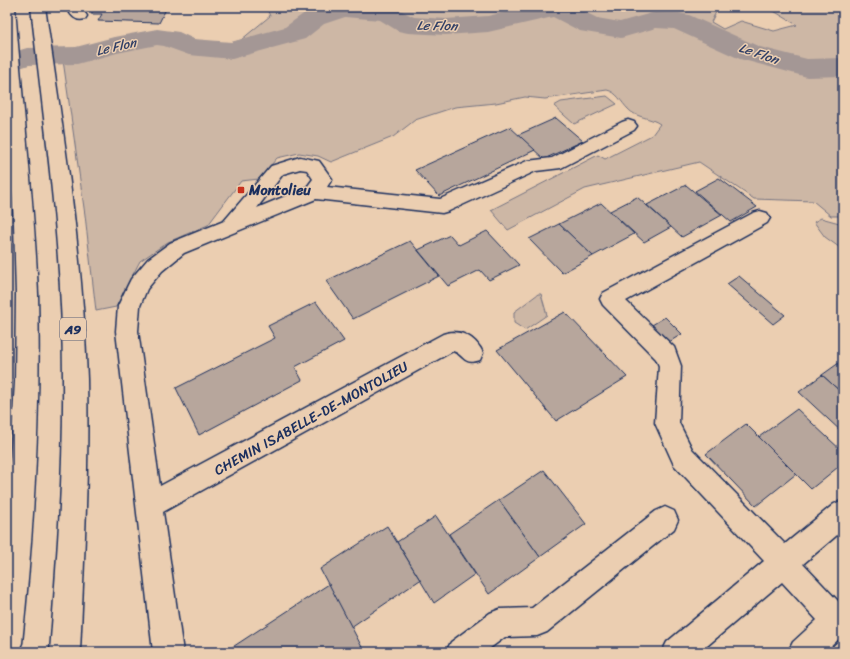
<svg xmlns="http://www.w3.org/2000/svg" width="850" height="659" font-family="Sriracha,sans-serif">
<rect width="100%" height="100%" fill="#ebceb1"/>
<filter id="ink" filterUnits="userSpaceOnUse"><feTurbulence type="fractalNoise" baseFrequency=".025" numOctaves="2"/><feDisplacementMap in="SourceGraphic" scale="8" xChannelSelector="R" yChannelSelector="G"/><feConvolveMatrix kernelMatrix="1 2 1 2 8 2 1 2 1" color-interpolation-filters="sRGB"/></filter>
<g filter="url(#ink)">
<!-- green -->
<g fill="#cdb7a5" stroke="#747382">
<path d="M266,7H704L716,12L711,22L723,29L741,21L774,31L797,25L772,10L774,7H843V216H831L813,201L754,199L699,162L585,189L508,230L491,210L598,155L605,159L652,135L660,124C650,117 636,118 628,109C621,102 617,92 607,90L545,99L525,97L496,103L455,107L415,120L393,137L331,162L318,156L299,153L277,158L259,179L241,181L208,225L168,242L140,261L116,307L96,311L85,215L62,53L124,39L211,49L241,40L270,16Z"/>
<path d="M607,96L617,104L574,124L554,106L561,102Z"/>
<path d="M821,218L843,224V250L825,237L814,222Z"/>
<path d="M538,294H541L547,315L525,330L514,323V312Z"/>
</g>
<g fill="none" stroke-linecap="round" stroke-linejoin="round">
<!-- river -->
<path fill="#a49795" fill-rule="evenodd" d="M322,7H394L414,17L446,19L488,16L526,7H575L597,18L620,22L655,12L679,13L689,15L760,47L807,59L843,58V76L807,77L740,59L674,29L656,28L621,38L580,31L553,17L488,32L446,35L408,33L398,31L380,20L345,17L324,24L305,39L232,59L189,55L164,46L157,45L117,53L77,64L29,65L7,72V54L27,48L76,47L114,37L157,29L179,32L194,39L231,42L285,27L306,12Z"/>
</g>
<!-- building -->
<g fill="#b7a69c" stroke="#1b2f5e">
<path d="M95,7H136L135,9H166L159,23L98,21L102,14H91Z"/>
<path d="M556,118L583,141L544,159L518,135Z"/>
<path d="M510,127L535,150L439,196L415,170Z"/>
<path d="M719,178L757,207L731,222L695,191Z"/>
<path d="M686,185L722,215L682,237L647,205Z"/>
<path d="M637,197L671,227L644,242L610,211Z"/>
<path d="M601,203L634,234L593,256L559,224Z"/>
<path d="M559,224L593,256L562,273L529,239Z"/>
<path d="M487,231L519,265L489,280L480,270L448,286L418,250L450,235L459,245Z"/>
<path d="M410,241L439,276L353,319L326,281Z"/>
<path d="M739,276L785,315L773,324L727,284Z"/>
<path d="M316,302L344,341L295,367L302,380L199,435L176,388L275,338L268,326Z"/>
<path d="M565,312L627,377L556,421L497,350Z"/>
<path d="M665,317L682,334L669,342L652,325Z"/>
<path d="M843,360V394L822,375Z"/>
<path d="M822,375L843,394V433L799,392Z"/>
<path d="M797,409L843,452V463L811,489L759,437Z"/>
<path d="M746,424L796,474L756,506L706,454Z"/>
<path d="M544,470L586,524L540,557L499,500Z"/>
<path d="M499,500L540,557L489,594L449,534Z"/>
<path d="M436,516L475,574L434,603L397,542Z"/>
<path d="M387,526L420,580L351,627L320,569Z"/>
<path d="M329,584L364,651L362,652H225Z"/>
</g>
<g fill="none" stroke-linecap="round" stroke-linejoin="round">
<!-- minor casing -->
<g stroke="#1b2f5e" stroke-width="3">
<g id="minor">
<path d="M66,7H81L87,16L85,19C75,22 71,15 66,7Z"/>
<path d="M628,120L634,122L637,126L634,130L561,168L536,171L449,211L442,213L316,199L184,253L162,271L147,289L140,306L138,331L160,486L443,334C460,328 476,337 483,353L480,360C463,366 465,355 453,351L163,512L183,652H153L116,331L118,306L128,285L131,279L148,259L170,243L224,221L271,166L300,157L319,161L332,179L327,187L440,199L527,161L552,158L622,122ZM300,169L307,170L313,179L307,187L257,208L283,174Z"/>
<path d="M760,211L767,213L770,218L767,223L626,301L674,347L681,366L679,423L692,449L785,544L834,504L843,500V530L803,564L839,602L843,601V635L825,652H788L793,642L817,620L782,582L700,652H662L667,642L764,561L674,465L655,423L659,366L656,359L603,305L600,299L603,293L753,213Z"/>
<path d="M665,507L674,511L678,520L674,529L547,632L537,636L505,637L485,652H446L451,642L490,613L500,609L532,608L656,511Z"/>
</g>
</g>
<!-- highway casing -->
<g stroke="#1b2f5e" stroke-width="3">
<g id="highway">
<path d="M7,7H15C22,103 34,198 38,294C41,411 34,527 22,643L18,652H7V511L15,382L16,295L14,223L7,112Z"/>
<path d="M31,7H45C63,130 83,254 87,379C89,470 84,561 80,652H50C57,561 64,470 63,379C63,255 45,131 31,7Z"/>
</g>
</g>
<!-- minor -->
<use href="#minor" fill="#ebceb1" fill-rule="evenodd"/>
<!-- highway -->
<use href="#highway" fill="#ebceb1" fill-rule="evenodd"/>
</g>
</g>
<!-- markers -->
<rect fill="#c8321e" stroke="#ebceb1" stroke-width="1.5" x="237" y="186" width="8" height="8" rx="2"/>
<g text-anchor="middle" stroke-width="3" stroke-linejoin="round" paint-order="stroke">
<!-- far-water labels -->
<g font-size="13" font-style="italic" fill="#303f66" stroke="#ebceb1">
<text transform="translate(437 25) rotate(1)" y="5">Le Flon</text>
<text transform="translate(116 46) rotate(-13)" y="5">Le Flon</text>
<text transform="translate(759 53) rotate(19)" y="5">Le Flon</text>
</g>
<!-- shield labels -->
<rect fill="#ebceb1" stroke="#595f77" stroke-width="1" x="60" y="318" width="26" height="22" rx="3"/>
<g font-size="13" font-weight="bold" fill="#1b2f5e">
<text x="73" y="334">A9</text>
</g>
<!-- poi labels -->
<g font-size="14" font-weight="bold" fill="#1b2f5e" stroke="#ebceb1" text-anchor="start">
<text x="249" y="195">Montolieu</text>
</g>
<!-- street labels -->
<g font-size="14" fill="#1b2f5e" stroke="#ebceb1">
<text transform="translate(311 418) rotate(-29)" y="5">CHEMIN ISABELLE-DE-MONTOLIEU</text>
</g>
</g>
<!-- margin -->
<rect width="850" height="659" fill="none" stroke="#ebceb1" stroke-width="24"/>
<rect x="12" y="12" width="826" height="635" fill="none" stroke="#1b2f5e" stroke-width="1.5" filter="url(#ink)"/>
</svg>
